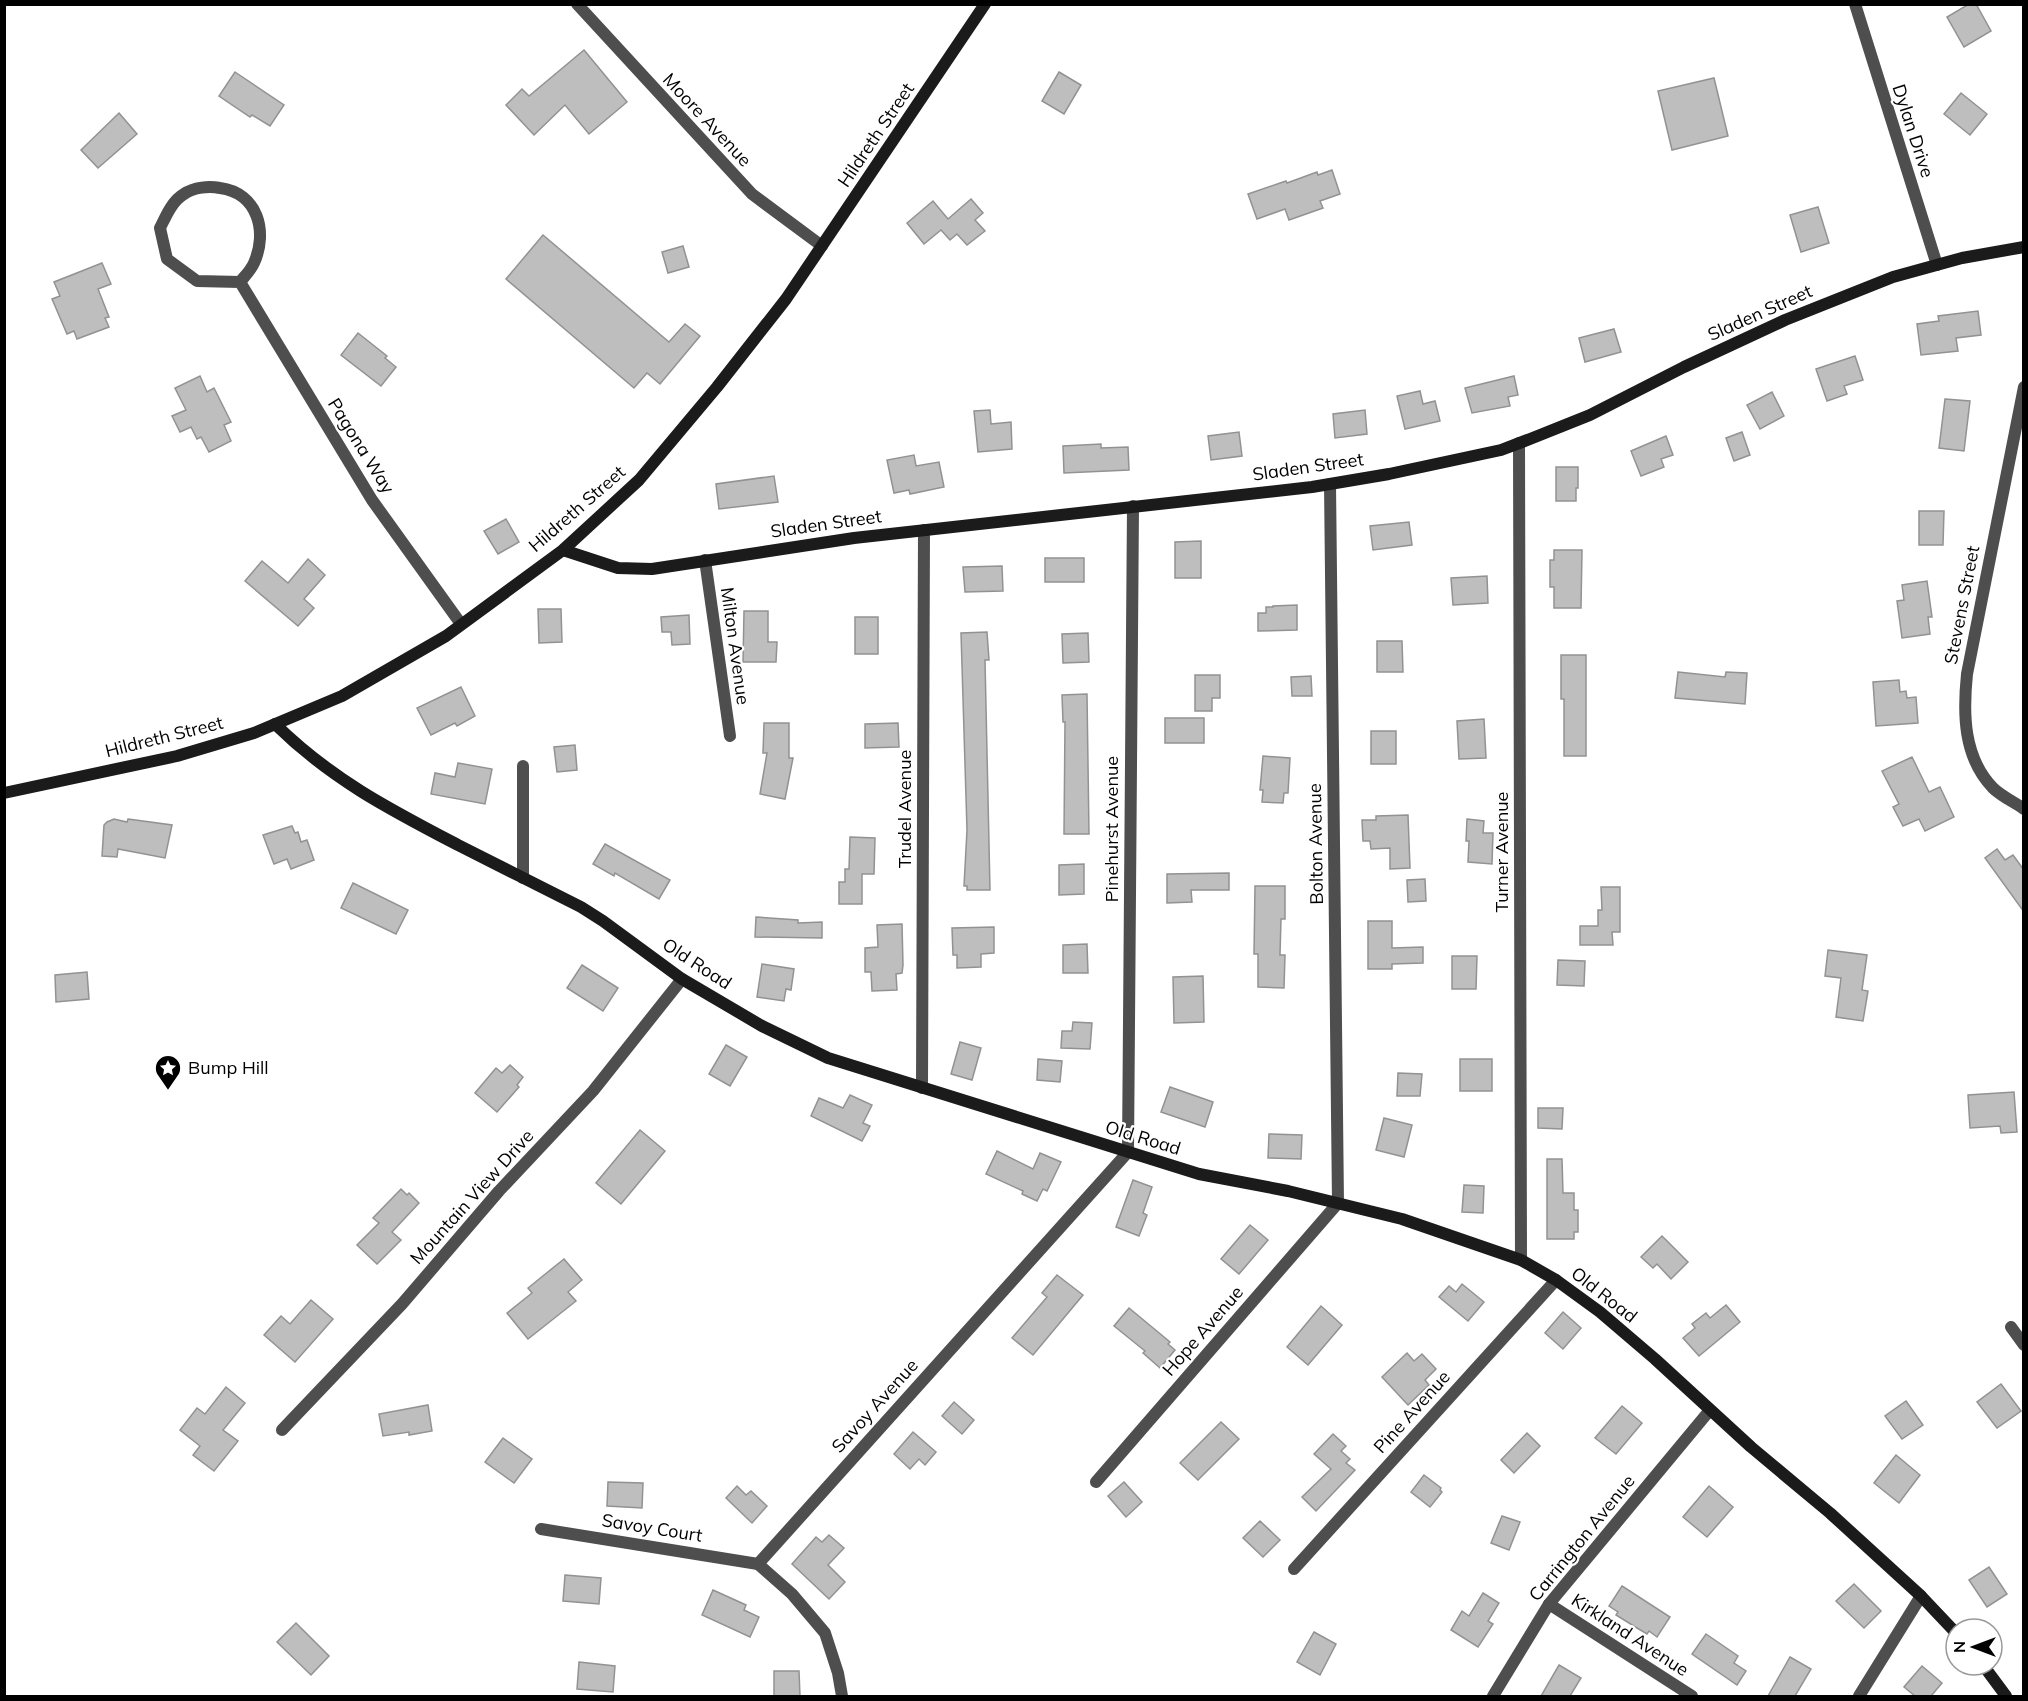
<svg xmlns="http://www.w3.org/2000/svg" width="2028" height="1701" font-family="Mulish,sans-serif">
<rect width="100%" height="100%" fill="#fff"/>
<!-- building -->
<g fill="#bebebe" stroke="#929292" stroke-width="1.5">
<path d="M1969,4H1976L1991,31L1964,47L1947,17Z"/>
<path d="M584,50L627,102L589,134L565,105L534,135L506,105L522,89L529,96Z"/>
<path d="M235,72L284,105L270,126L252,115L250,117L219,96Z"/>
<path d="M1059,72L1081,85L1064,114L1042,101Z"/>
<path d="M1714,78L1728,136L1672,150L1658,91Z"/>
<path d="M1961,93L1987,114L1970,135L1944,114Z"/>
<path d="M119,113L137,134L98,168L81,150Z"/>
<path d="M1332,170L1340,194L1320,201L1323,208L1289,220L1285,209L1257,219L1248,194L1286,181L1287,183L1317,172L1318,175Z"/>
<path d="M971,199L983,213L975,220L985,231L967,245L957,234L950,240L941,230L924,244L907,223L933,201L948,219Z"/>
<path d="M1818,207L1829,243L1801,252L1790,215Z"/>
<path d="M543,235L669,342L685,324L700,336L660,384L647,373L634,388L506,279Z"/>
<path d="M683,246L689,267L668,273L662,252Z"/>
<path d="M102,263L111,284L98,289L109,317L105,318L109,327L77,339L74,331L67,334L52,299L60,296L54,282Z"/>
<path d="M1978,311L1981,335L1956,338L1958,351L1921,355L1917,324L1939,321L1938,316Z"/>
<path d="M1614,329L1621,352L1585,362L1579,338Z"/>
<path d="M358,333L387,356L385,358L396,367L381,386L341,355Z"/>
<path d="M1855,356L1863,380L1844,386L1847,394L1827,401L1816,369Z"/>
<path d="M200,376L207,392L214,388L231,422L224,425L231,441L209,452L201,437L197,439L191,427L180,432L172,416L186,410L175,388Z"/>
<path d="M1514,376L1518,395L1508,397L1510,406L1472,413L1465,388Z"/>
<path d="M1420,391L1423,404L1435,401L1440,421L1405,429L1397,396Z"/>
<path d="M1772,392L1784,416L1760,429L1747,405Z"/>
<path d="M1945,399L1970,401L1964,451L1939,448Z"/>
<path d="M990,410L991,424L1011,422L1012,449L978,452L974,411Z"/>
<path d="M1365,410L1367,434L1335,438L1333,414Z"/>
<path d="M1239,432L1242,456L1211,460L1208,436Z"/>
<path d="M1742,432L1750,455L1734,461L1726,438Z"/>
<path d="M1666,436L1673,455L1661,459L1664,467L1641,476L1631,451Z"/>
<path d="M1101,444V448L1128,447L1129,470L1064,473L1063,446Z"/>
<path d="M914,455L916,466L939,462L944,487L910,494L909,490L894,493L887,460Z"/>
<path d="M1556,467H1578V488H1576V501H1556Z"/>
<path d="M774,476L778,502L719,509L716,484Z"/>
<path d="M1919,511H1944L1943,545H1919Z"/>
<path d="M506,519L519,542L498,554L484,531Z"/>
<path d="M1409,522L1412,545L1373,550L1370,526Z"/>
<path d="M1201,541V578H1175V542Z"/>
<path d="M1554,550H1582L1581,608H1554V587H1550V560H1554Z"/>
<rect x="1045" y="558" width="39" height="24"/>
<path d="M308,559L325,575L304,599L314,608L298,626L245,581L262,561L288,583Z"/>
<path d="M1002,566L1003,591L965,592L963,567Z"/>
<path d="M1487,576L1488,603L1453,605L1451,578Z"/>
<path d="M1927,581L1932,617H1928L1930,634L1902,638L1897,601L1904,600L1902,585Z"/>
<path d="M1297,605V630L1258,631V613H1266V607H1273V606Z"/>
<path d="M538,609H561L562,642L539,643Z"/>
<path d="M744,611H768V642H777L776,662H743Z"/>
<path d="M689,615L690,644L672,645L671,632H662L661,617Z"/>
<rect x="855" y="617" width="23" height="37"/>
<path d="M987,632L989,660H985L990,890H967V886H964L967,830L961,633Z"/>
<path d="M1088,633L1089,662L1063,663L1062,634Z"/>
<path d="M1377,641H1402L1403,672H1377Z"/>
<path d="M1561,655H1586V756H1564V699H1561Z"/>
<path d="M1678,672L1725,677L1726,672L1747,673L1745,704L1675,698Z"/>
<path d="M1195,675H1220V698H1212V711H1195Z"/>
<path d="M1311,676L1312,696H1292L1291,677Z"/>
<path d="M1899,680L1900,692L1906,691L1907,698L1916,697L1918,723L1876,726L1873,682Z"/>
<path d="M461,687L475,716L457,726L455,723L431,735L417,708Z"/>
<path d="M1087,694L1089,834H1064L1065,722H1063L1062,695Z"/>
<rect x="1165" y="718" width="39" height="25"/>
<path d="M1484,719L1486,758L1459,759L1457,721Z"/>
<path d="M764,723H789V758H793L785,799L760,794L767,753H763Z"/>
<path d="M898,723L899,747L865,748V724Z"/>
<rect x="1371" y="731" width="25" height="33"/>
<path d="M575,745L577,770L557,772L554,747Z"/>
<path d="M1263,756L1290,758L1288,793H1284L1283,803L1262,802L1263,790H1260Z"/>
<path d="M1912,757L1929,792L1940,787L1954,817L1925,831L1919,819L1903,826L1893,807L1899,804L1882,771Z"/>
<path d="M458,763L492,769L485,804L431,794L435,773L455,777Z"/>
<path d="M1408,815L1410,868L1390,869V848L1371,849L1370,841H1363L1362,820H1376V816Z"/>
<path d="M128,819L172,825L165,858L118,849L117,857L102,856L104,825L107,822L114,819L127,822Z"/>
<path d="M1467,819L1484,821L1483,833H1493L1492,864L1468,862L1469,841H1466Z"/>
<path d="M292,826L295,833L298,832L301,842L307,840L314,860L291,869L287,859L274,864L263,835Z"/>
<path d="M850,837L875,838L874,874H862V904H839V882H845V869H849Z"/>
<path d="M605,844L670,880L659,899L615,873L614,876L593,864Z"/>
<path d="M1997,849L2005,860L2013,855L2024,870V912L1985,858Z"/>
<path d="M1084,864V894L1059,895V865Z"/>
<path d="M1229,873V890H1191L1192,902L1167,903V874Z"/>
<path d="M1425,879L1426,901L1408,902L1407,880Z"/>
<path d="M353,883L408,910L396,934L341,908Z"/>
<path d="M1255,886H1285V919H1281L1280,955H1285L1284,988L1258,987V954H1254Z"/>
<path d="M1601,887H1620V932H1612L1613,945H1580V926H1598V910H1602Z"/>
<path d="M756,917L798,920V923L822,922V938L755,937Z"/>
<path d="M1368,921H1392V948L1423,947V963L1392,964V969H1368Z"/>
<path d="M902,924L903,965L902,973L896,974L897,990L872,991L871,972H865V948L878,947L877,925Z"/>
<path d="M994,927V953L981,954V967L957,968V955H953L952,928Z"/>
<path d="M1087,944L1088,973H1063V945Z"/>
<path d="M1828,950L1867,955L1862,990L1868,991L1863,1021L1836,1017L1841,978L1825,976Z"/>
<path d="M1452,956H1477L1476,989H1452Z"/>
<path d="M1558,960L1585,961L1584,986L1557,985Z"/>
<path d="M762,964L794,969L791,990L786,989L784,1001L757,997Z"/>
<path d="M582,965L618,988L603,1011L567,988Z"/>
<path d="M87,972L89,999L56,1002L55,975Z"/>
<path d="M1203,976L1204,1022L1174,1023L1173,977Z"/>
<path d="M1073,1022L1092,1023L1090,1049L1061,1048L1062,1031H1072Z"/>
<path d="M960,1042L981,1048L972,1080L951,1074Z"/>
<path d="M726,1045L747,1057L730,1086L709,1074Z"/>
<path d="M1038,1059L1062,1061L1060,1082L1037,1080Z"/>
<rect x="1460" y="1059" width="32" height="32"/>
<path d="M510,1065L523,1077L517,1085L519,1087L497,1112L475,1093L496,1068L502,1073Z"/>
<path d="M1398,1073L1422,1074L1420,1096H1397Z"/>
<path d="M1170,1087L1213,1102L1205,1127L1161,1112Z"/>
<path d="M2014,1092L2017,1132L2001,1133L2000,1126L1970,1128L1968,1095Z"/>
<path d="M850,1095L872,1105L863,1123L870,1126L862,1141L811,1116L819,1098L843,1108Z"/>
<path d="M1538,1108H1563L1562,1129L1538,1128Z"/>
<path d="M1384,1118L1412,1125L1404,1157L1376,1150Z"/>
<path d="M640,1130L665,1151L621,1204L596,1183Z"/>
<path d="M1269,1134L1302,1135L1301,1159L1268,1158Z"/>
<path d="M997,1151L1033,1169L1040,1153L1061,1162L1047,1191L1043,1189L1037,1201L1022,1194L1023,1191L986,1174Z"/>
<path d="M1547,1159H1562L1563,1193H1574V1210H1578V1232H1574V1239H1547Z"/>
<path d="M1133,1180L1152,1187L1143,1213L1147,1215L1139,1236L1116,1227Z"/>
<path d="M1464,1185L1484,1186L1483,1213L1462,1212Z"/>
<path d="M401,1189L407,1195L409,1193L419,1203L392,1232L401,1240L377,1264L357,1245L379,1223L373,1218Z"/>
<path d="M1250,1225L1268,1240L1239,1274L1221,1259Z"/>
<path d="M1662,1236L1688,1262L1671,1279L1657,1264L1653,1268L1641,1257Z"/>
<path d="M564,1259L582,1280L568,1292L576,1301L528,1339L507,1313L532,1293L528,1288Z"/>
<path d="M1057,1275L1083,1295L1033,1355L1012,1338L1047,1297L1042,1293Z"/>
<path d="M1462,1284L1484,1302L1468,1321L1439,1297L1449,1286L1456,1292Z"/>
<path d="M311,1300L333,1319L295,1362L264,1335L281,1316L290,1324Z"/>
<path d="M1726,1305L1740,1322L1699,1356L1683,1338L1695,1328L1692,1324L1706,1313L1710,1318Z"/>
<path d="M1321,1306L1342,1325L1308,1365L1287,1347Z"/>
<path d="M1129,1308L1170,1342L1168,1344L1175,1350L1160,1368L1143,1353L1145,1351L1114,1326Z"/>
<path d="M1563,1312L1581,1328L1563,1349L1545,1333Z"/>
<path d="M1407,1353L1414,1361L1422,1354L1436,1369L1425,1380L1429,1385L1408,1405L1382,1377Z"/>
<path d="M2001,1384L2021,1411L1997,1428L1977,1402Z"/>
<path d="M226,1387L245,1403L223,1430L238,1441L214,1471L193,1455L200,1446L180,1430L197,1408L205,1414Z"/>
<path d="M1906,1401L1923,1425L1902,1439L1885,1416Z"/>
<path d="M954,1402L974,1420L962,1434L942,1416Z"/>
<path d="M428,1405L432,1431L409,1435V1432L383,1436L379,1414Z"/>
<path d="M1622,1406L1642,1423L1616,1454L1595,1438Z"/>
<path d="M1221,1422L1239,1439L1198,1480L1180,1463Z"/>
<path d="M913,1432L936,1452L925,1465L919,1459L910,1469L894,1454Z"/>
<path d="M1527,1433L1540,1446L1514,1473L1501,1460Z"/>
<path d="M1333,1434L1346,1446L1341,1451L1350,1459L1346,1463L1355,1470L1316,1511L1302,1497L1331,1469L1314,1454Z"/>
<path d="M503,1438L532,1459L514,1483L485,1462Z"/>
<path d="M1896,1455L1920,1475L1899,1503L1874,1483Z"/>
<path d="M1424,1475L1441,1488L1440,1490L1442,1492L1430,1507L1411,1492Z"/>
<path d="M608,1482L643,1483L642,1508L607,1506Z"/>
<path d="M1124,1482L1142,1502L1126,1517L1108,1496Z"/>
<path d="M737,1486L746,1495L751,1491L767,1506L752,1523L726,1498Z"/>
<path d="M1709,1486L1733,1507L1707,1537L1683,1517Z"/>
<path d="M1502,1516L1520,1522L1509,1550L1491,1543Z"/>
<path d="M1260,1521L1280,1540L1263,1557L1243,1538Z"/>
<path d="M829,1535L844,1548L828,1565L845,1582L829,1599L792,1564L816,1537L822,1542Z"/>
<path d="M1989,1567L2007,1594L1987,1607L1969,1580Z"/>
<path d="M565,1575L601,1578L599,1604L563,1601Z"/>
<path d="M1854,1584L1881,1611L1864,1628L1836,1601Z"/>
<path d="M1622,1586L1670,1617L1657,1637L1649,1631L1647,1634L1637,1628L1616,1615L1618,1612L1609,1606Z"/>
<path d="M713,1590L746,1605L744,1610L759,1617L750,1637L702,1615Z"/>
<path d="M1483,1593L1499,1603L1488,1621L1493,1624L1478,1647L1451,1630L1462,1611L1469,1616Z"/>
<path d="M296,1623L329,1656L311,1675L277,1642Z"/>
<path d="M1314,1632L1336,1644L1320,1675L1297,1662Z"/>
<path d="M1706,1634L1738,1656L1734,1663L1746,1671L1737,1685L1692,1654Z"/>
<path d="M1790,1657L1811,1669L1795,1696H1768Z"/>
<path d="M579,1662L615,1666L613,1692L577,1689Z"/>
<path d="M1559,1665L1581,1678L1570,1696H1541Z"/>
<path d="M1922,1666L1942,1683L1931,1696H1915L1904,1687Z"/>
<path d="M774,1671H799L800,1696H774Z"/>
</g>
<g fill="none" stroke-linecap="round" stroke-linejoin="round">
<!-- street -->
<g stroke="#4e4e4e" stroke-width="12">
<path d="M577,4L752,194L822,246"/>
<path d="M1855,4L1937,265"/>
<path d="M240,282C245,276 251,270 254,263C268,232 258,193 220,188C209,186 194,187 184,194C172,201 166,216 160,228L167,259L197,281L240,282L372,500L461,624"/>
<path d="M2024,387L1967,674C1963,713 1963,757 1993,788C2001,796 2014,802 2024,809"/>
<path d="M1519,443L1521,1260"/>
<path d="M705,560L730,736"/>
<path d="M523,766V878"/>
<path d="M922,1088L924,530"/>
<path d="M2011,1327L2024,1345"/>
<path d="M282,1430L402,1304L499,1191L593,1091L682,979"/>
<path d="M1096,1482L1338,1203L1330,484"/>
<path d="M541,1529L758,1564"/>
<path d="M1294,1569L1556,1280"/>
<path d="M1549,1604L1692,1696"/>
<path d="M842,1696L838,1673L825,1633L792,1594L758,1564L1128,1152L1133,506"/>
<path d="M1493,1696L1549,1604L1710,1410"/>
<path d="M1859,1696L1921,1596"/>
</g>
<!-- secondary -->
<g stroke="#1b1b1b" stroke-width="12">
<path d="M563,550L618,568L652,569L854,538L1312,487L1389,474L1501,450L1530,439L1590,415L1684,367L1785,320L1893,277L1962,258L2024,247"/>
<path d="M275,724C331,779 389,809 458,845C499,866 540,886 581,907L603,921L682,979L762,1026L828,1058L1199,1174L1288,1191L1402,1219L1521,1260L1556,1280L1600,1312L1655,1359L1751,1447L1830,1513L1921,1596L1956,1633"/>
<path d="M4,793L177,756L254,733L342,696L446,636L563,550L639,480L717,387L786,299L985,4"/>
<path d="M1983,1665L2006,1696"/>
</g>
</g>
<!-- icons -->
<defs>
<g id="sight-pin" transform="scale(1.35)"><path d="M0 17L-7.5 6A9.5 9.5 0 1 1 7.5 6Z" fill="#000" stroke="#fff"/><path d="M0-6L1.8-2.2L6-1.7L2.9 1.2L3.7 5.4L0 3.3L-3.7 5.4L-2.9 1.2L-6-1.7L-1.8-2.2Z" fill="#fff"/></g>
</defs>
<g fill-rule="evenodd">
<use href="#sight-pin" x="168" y="1068"/>
</g>
<g text-anchor="middle" stroke-width="4.5" stroke-linejoin="round" paint-order="stroke">
<!-- street labels -->
<g font-size="18" fill="#000" stroke="#fff">
<text transform="translate(707 120) rotate(47)" y="6">Moore Avenue</text>
<text transform="translate(1913 131) rotate(72)" y="6">Dylan Drive</text>
<text transform="translate(876 135) rotate(-56)" y="6">Hildreth Street</text>
<text transform="translate(1760 313) rotate(-24)" y="6">Sladen Street</text>
<text transform="translate(361 446) rotate(58)" y="6">Pagona Way</text>
<text transform="translate(1308 467) rotate(-8)" y="6">Sladen Street</text>
<text transform="translate(577 509) rotate(-41)" y="6">Hildreth Street</text>
<text transform="translate(826 524) rotate(-8)" y="6">Sladen Street</text>
<text transform="translate(1962 605) rotate(-79)" y="6">Stevens Street</text>
<text transform="translate(735 646) rotate(82)" y="6">Milton Avenue</text>
<text transform="translate(164 737) rotate(-14)" y="6">Hildreth Street</text>
<text transform="translate(905 809) rotate(-90)" y="6">Trudel Avenue</text>
<text transform="translate(1112 829) rotate(-90)" y="6">Pinehurst Avenue</text>
<text transform="translate(1316 844) rotate(-91)" y="6">Bolton Avenue</text>
<text transform="translate(1502 852) rotate(-90)" y="6">Turner Avenue</text>
<text transform="translate(697 964) rotate(33)" y="6">Old Road</text>
<text transform="translate(1143 1138) rotate(17)" y="6">Old Road</text>
<text transform="translate(472 1197) rotate(-48)" y="6">Mountain View Drive</text>
<text transform="translate(1604 1295) rotate(38)" y="6">Old Road</text>
<text transform="translate(1203 1331) rotate(-49)" y="6">Hope Avenue</text>
<text transform="translate(875 1406) rotate(-48)" y="6">Savoy Avenue</text>
<text transform="translate(1412 1412) rotate(-48)" y="6">Pine Avenue</text>
<text transform="translate(652 1528) rotate(9)" y="6">Savoy Court</text>
<text transform="translate(1582 1538) rotate(-51)" y="6">Carrington Avenue</text>
<text transform="translate(1630 1635) rotate(33)" y="6">Kirkland Avenue</text>
</g>
<!-- poi labels -->
<g font-size="18" fill="#000" stroke="#fff" text-anchor="start">
<text x="188" y="1074">Bump Hill</text>
</g>
</g>
<!-- border -->
<rect width="2028" height="1701" fill="none" stroke="#000000" stroke-width="12"/>
<!-- north arrow -->
<g transform="translate(1974 1647) rotate(270)"><circle r="28" fill="#ffffff" stroke="#999999" stroke-width="1.5"/>
<path d="M0-4.5L10 22L0 15L-10 22Z" fill="#000000"/>
<text y="-9" font-size="16" font-weight="bold" text-anchor="middle" fill="#000000">N</text>
</g>
</svg>
